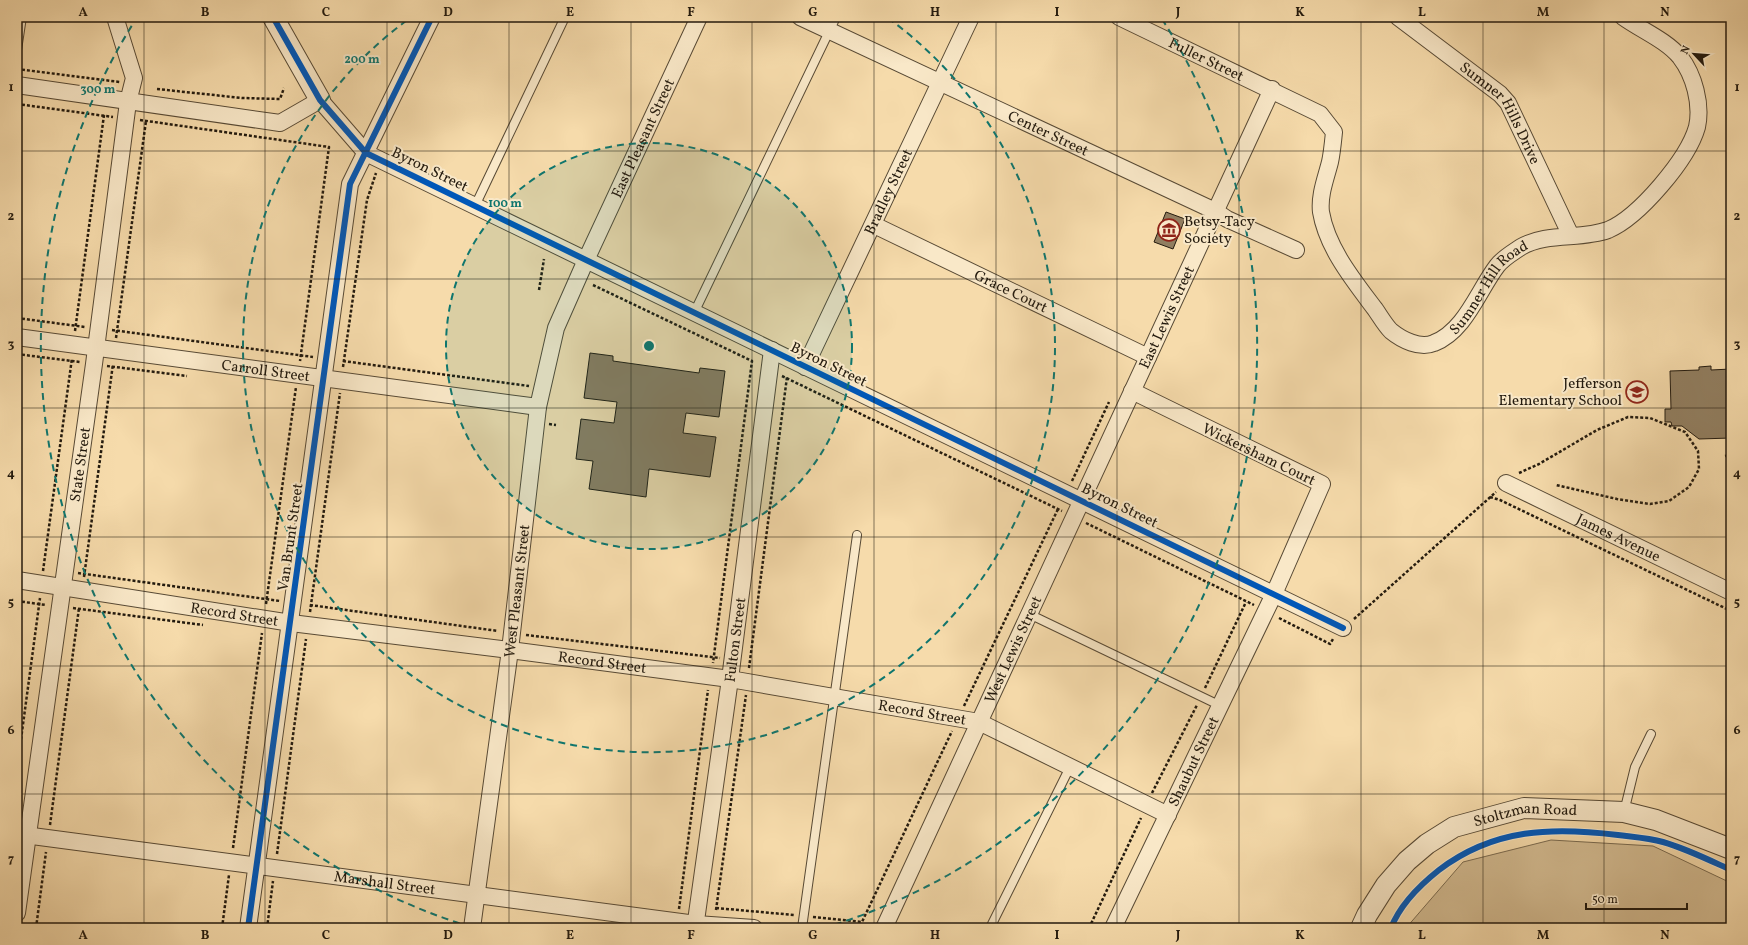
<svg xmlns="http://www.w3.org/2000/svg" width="1748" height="945" font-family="Vollkorn,serif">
<rect width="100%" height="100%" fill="#f6dbab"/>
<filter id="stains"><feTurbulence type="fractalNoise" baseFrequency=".005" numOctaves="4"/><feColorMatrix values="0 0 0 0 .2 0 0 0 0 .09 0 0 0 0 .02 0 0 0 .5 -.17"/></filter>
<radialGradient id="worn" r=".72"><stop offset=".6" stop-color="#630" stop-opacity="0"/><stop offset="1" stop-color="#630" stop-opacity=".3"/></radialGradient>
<!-- green -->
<path fill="#d2ba90" stroke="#7a6a4f" d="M1551,840L1653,846L1731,883V928H1406L1463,862Z"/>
<!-- building -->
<g fill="#917e60" stroke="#231a0e">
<path d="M1166,212L1185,219L1173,249L1154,242Z"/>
<path d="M590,353L613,356V361L699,373L700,368L725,371L719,417L686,413L683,433L716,437L710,477L649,469L646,497L589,489L593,461L576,459L581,419L614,423L617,402L584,398Z"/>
<path d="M1711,366V370L1731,369V438L1699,439L1682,426H1672L1671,422H1665V409H1671L1670,371L1699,370V367Z"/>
</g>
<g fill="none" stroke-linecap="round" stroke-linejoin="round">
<!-- service casing -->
<g stroke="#584a35" stroke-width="10">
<g id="service">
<path d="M17,50L22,17"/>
<path d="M475,206L565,17"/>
<path d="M694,313L836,17"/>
<path d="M1029,614L1221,706"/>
<path d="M1624,812L1635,767L1651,734"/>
<path d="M802,928L857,535"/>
<path d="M990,928L1070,767"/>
</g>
</g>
<!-- minor casing -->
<g stroke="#584a35" stroke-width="18">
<g id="minor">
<path id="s1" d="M800,17L1215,211L1227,219L1296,250"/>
<path id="s2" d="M1119,17L1320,114L1334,132C1333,142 1332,153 1330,162C1326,178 1319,195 1321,212C1327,248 1354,281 1375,309C1380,316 1385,325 1391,331C1402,340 1420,349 1434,343C1465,331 1478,291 1497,266C1503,258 1512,253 1521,247C1547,232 1581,240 1608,230C1639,217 1688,159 1697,127C1702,104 1694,75 1680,57C1666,40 1641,30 1623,17"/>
<path id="s3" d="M1398,17L1500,94L1508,103L1571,236"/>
<path d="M17,85L280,123L320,100L366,153L1343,628"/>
<path id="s4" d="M874,225L1148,357"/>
<path id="s5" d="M17,337L538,407"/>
<path id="s6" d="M805,367L971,17"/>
<path id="s7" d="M1506,483L1731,592"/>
<path id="s8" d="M17,580L291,623L510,650L730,679L979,722L1168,815"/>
<path id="s9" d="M17,834L696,924L754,928"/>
<path id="s10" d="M17,913L94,364L128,102L134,78L115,17"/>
<path d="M248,928L350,184L432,17"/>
<path id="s11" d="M472,928L510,650L538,407L556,328L586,260L699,17"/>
<path id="s12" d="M695,928L730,679L772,350"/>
<path id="s13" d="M884,928L1272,89"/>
<path id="s14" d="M1113,928L1274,594L1322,484L1132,391"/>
</g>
</g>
<!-- tertiary casing -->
<g stroke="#584a35" stroke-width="22">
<g id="tertiary">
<path d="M273,17L320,100"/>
<path id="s15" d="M1361,928L1367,915L1386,885L1407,861L1427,844L1454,827L1524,808L1624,812L1656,820L1731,849"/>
</g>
</g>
<!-- path -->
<g stroke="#231a0e" stroke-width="2.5" stroke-dasharray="3 2" stroke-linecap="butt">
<path d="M17,69L120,82"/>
<path d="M157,89L242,98L280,99L284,88"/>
<path d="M17,104L113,117"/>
<path d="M140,120L329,147L300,361"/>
<path d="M593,285L752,361L713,663"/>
<path d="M539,290L544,259"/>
<path d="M17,318L85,327"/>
<path d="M112,330L313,357"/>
<path d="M75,331L104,115"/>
<path d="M116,338L146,121"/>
<path d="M17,354L80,362"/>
<path d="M343,361L529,386"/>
<path d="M107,366L187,376"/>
<path d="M343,367L367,200L376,173"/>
<path d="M782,376L1062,511"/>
<path d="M549,424L556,425"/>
<path d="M1725,456L1731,455"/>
<path d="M1519,473L1539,464L1597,430L1628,417L1650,418L1685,432L1698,451L1699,469L1689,487L1669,501L1650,504L1617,499L1556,485"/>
<path d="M1072,481L1109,402"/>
<path d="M1490,497L1500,500L1731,611"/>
<path d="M1086,523L1254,605"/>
<path d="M43,571L72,358"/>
<path d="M78,573L280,601"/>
<path d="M84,577L113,364"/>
<path d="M17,601L46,605"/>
<path d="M266,604L296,387"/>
<path d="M310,605L498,631"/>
<path d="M73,608L203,625"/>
<path d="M310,612L340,393"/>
<path d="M1279,618L1330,644L1333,639"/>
<path d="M1354,619L1496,492"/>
<path d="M526,635L720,658"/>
<path d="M749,668L787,377"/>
<path d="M1205,688L1246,602"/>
<path d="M964,706L1058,509"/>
<path d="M17,769L40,598"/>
<path d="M1152,793L1197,705"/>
<path d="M50,825L79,608"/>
<path d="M233,848L262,633"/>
<path d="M277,854L306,639"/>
<path d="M716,908L794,915"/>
<path d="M679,909L708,690"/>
<path d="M716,910L746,695"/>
<path d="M813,917L862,922L952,731"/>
<path d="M36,928L46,852"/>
<path d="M222,928L229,875"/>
<path d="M267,928L273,881"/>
<path d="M1089,928L1141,818"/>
</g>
<!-- service -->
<use href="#service" stroke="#f9e8c8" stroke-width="8"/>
<!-- minor -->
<use href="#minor" stroke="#f9e8c8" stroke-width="16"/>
<!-- tertiary -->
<use href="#tertiary" stroke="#f9e8c8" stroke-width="20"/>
<!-- cycleway casing -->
<g stroke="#f9e8c8" stroke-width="8">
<g id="cycleway">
<path d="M273,17L320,100L366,153L1343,628"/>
<path d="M248,928L350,184L432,17"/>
<path d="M1391,928C1400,905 1420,885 1439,870C1494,828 1553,827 1618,835C1634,837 1649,838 1663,842C1687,849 1709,860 1731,870"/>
</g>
</g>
<!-- cycleway -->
<use href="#cycleway" stroke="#0057b8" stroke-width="6"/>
</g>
<!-- grid -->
<path fill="none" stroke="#231a0e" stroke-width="1" stroke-opacity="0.55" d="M144,17V928M265,17V928M387,17V928M509,17V928M631,17V928M752,17V928M874,17V928M996,17V928M1117,17V928M1239,17V928M1361,17V928M1483,17V928M1604,17V928M17,151H1731M17,279H1731M17,408H1731M17,537H1731M17,666H1731M17,794H1731"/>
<!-- distance rings -->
<circle cx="649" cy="346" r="203" fill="#0f766e" fill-opacity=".12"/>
<g fill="none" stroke="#0f766e" stroke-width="2" stroke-dasharray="7 5">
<circle cx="649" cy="346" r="203"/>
<path d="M888 18A406 406 0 1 1 410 18"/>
<path d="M471 927A608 608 0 0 1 136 19M1162 19A608 608 0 0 1 827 927"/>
</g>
<!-- icons -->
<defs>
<g id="museum-ring" transform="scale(1.15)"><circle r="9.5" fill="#f9e8c8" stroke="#8f2418" stroke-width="1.5"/><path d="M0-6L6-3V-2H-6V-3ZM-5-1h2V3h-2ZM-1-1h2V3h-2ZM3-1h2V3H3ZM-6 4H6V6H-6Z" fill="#8f2418"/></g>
<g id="school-ring" transform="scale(1.15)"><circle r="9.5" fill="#f9e8c8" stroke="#8f2418" stroke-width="1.5"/><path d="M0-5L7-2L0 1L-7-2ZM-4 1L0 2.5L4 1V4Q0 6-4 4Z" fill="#8f2418"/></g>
</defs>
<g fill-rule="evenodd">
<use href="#museum-ring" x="1169" y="230"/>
<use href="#school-ring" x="1637" y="392"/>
</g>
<g text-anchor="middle" stroke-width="4" stroke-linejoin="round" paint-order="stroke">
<!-- street labels -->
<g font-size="15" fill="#231a0e" stroke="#f9e8c8">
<text dy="5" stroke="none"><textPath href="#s2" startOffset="97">Fuller Street</textPath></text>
<text dy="5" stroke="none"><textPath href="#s3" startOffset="143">Sumner Hills Drive</textPath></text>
<text dy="5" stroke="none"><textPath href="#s1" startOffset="274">Center Street</textPath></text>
<text dy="5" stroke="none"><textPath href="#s11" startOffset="815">East Pleasant Street</textPath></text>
<text transform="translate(430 169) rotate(26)" y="5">Byron Street</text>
<text dy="5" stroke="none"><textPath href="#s6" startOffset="194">Bradley Street</textPath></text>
<text dy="5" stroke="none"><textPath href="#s2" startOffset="593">Sumner Hill Road</textPath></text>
<text dy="5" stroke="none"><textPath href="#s4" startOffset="152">Grace Court</textPath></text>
<text dy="5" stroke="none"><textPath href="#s13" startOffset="673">East Lewis Street</textPath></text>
<text transform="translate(829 364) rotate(26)" y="5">Byron Street</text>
<text dy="5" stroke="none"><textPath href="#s5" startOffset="251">Carroll Street</textPath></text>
<text transform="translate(1259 454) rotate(26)" y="5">Wickersham Court</text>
<text dy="5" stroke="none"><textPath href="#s10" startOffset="453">State Street</textPath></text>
<text transform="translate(1120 505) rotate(26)" y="5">Byron Street</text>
<text transform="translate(290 537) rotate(-82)" y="5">Van Brunt Street</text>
<text dy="5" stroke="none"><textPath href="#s7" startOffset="125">James Avenue</textPath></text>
<text dy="5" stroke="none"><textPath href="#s11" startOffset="340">West Pleasant Street</textPath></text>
<text dy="5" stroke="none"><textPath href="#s8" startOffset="220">Record Street</textPath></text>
<text dy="5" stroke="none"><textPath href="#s12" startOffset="291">Fulton Street</textPath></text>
<text dy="5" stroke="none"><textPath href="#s13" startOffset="307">West Lewis Street</textPath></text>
<text dy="5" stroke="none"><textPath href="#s8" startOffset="591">Record Street</textPath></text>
<text dy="5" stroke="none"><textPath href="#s8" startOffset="915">Record Street</textPath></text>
<text dy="5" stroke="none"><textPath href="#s14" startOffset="185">Shaubut Street</textPath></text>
<text dy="5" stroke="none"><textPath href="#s15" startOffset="213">Stoltzman Road</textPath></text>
<text dy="5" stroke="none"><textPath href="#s9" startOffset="371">Marshall Street</textPath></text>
</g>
<!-- poi labels -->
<g font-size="15" fill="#231a0e" stroke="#f9e8c8" text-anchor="start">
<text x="1184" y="226">Betsy-Tacy<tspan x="1184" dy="17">Society</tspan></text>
<text x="1622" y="388" text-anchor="end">Jefferson<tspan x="1622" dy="17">Elementary School</tspan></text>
</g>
</g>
<circle cx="649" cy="346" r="6" fill="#0f766e" stroke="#f9e8c8" stroke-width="2"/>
<g font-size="12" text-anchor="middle" font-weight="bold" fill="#0f766e" stroke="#f9e8c8" stroke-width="4" stroke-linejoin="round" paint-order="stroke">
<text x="362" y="63">200 m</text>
<text x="98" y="93">300 m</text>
<text x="505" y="207">100 m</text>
</g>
<!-- margin -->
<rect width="1748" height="945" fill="none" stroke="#f6dbab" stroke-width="44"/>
<!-- north arrow -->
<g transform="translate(1694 54) rotate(296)" stroke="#f9e8c8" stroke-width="3" paint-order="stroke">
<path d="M0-3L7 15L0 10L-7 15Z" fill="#231a0e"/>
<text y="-6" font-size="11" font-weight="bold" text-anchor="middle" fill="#231a0e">N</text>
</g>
<!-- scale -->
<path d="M1586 903v6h101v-6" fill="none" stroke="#231a0e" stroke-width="2"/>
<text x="1592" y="903" font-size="12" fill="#231a0e" stroke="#f9e8c8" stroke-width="3" paint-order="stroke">50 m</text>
<rect x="22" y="22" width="1704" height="901" fill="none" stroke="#231a0e" stroke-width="1.5"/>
<g font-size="13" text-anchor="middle" font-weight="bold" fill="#231a0e">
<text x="83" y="16">A</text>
<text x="205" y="16">B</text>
<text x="326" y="16">C</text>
<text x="448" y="16">D</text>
<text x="570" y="16">E</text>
<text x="691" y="16">F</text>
<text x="813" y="16">G</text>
<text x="935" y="16">H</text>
<text x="1057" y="16">I</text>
<text x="1178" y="16">J</text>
<text x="1300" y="16">K</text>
<text x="1422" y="16">L</text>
<text x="1543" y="16">M</text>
<text x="1665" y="16">N</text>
<text x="11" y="91">1</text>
<text x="1737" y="91">1</text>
<text x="11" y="220">2</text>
<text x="1737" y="220">2</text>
<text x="11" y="348">3</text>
<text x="1737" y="348">3</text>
<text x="11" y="477">4</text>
<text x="1737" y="477">4</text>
<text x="11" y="606">5</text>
<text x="1737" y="606">5</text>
<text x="11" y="734">6</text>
<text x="1737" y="734">6</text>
<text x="11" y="863">7</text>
<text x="1737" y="863">7</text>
<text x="83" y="939">A</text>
<text x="205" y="939">B</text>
<text x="326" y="939">C</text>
<text x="448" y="939">D</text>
<text x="570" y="939">E</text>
<text x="691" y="939">F</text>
<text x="813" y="939">G</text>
<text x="935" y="939">H</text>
<text x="1057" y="939">I</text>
<text x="1178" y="939">J</text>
<text x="1300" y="939">K</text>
<text x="1422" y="939">L</text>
<text x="1543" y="939">M</text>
<text x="1665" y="939">N</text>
</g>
<rect width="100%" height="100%" filter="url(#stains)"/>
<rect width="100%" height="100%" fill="url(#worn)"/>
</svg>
